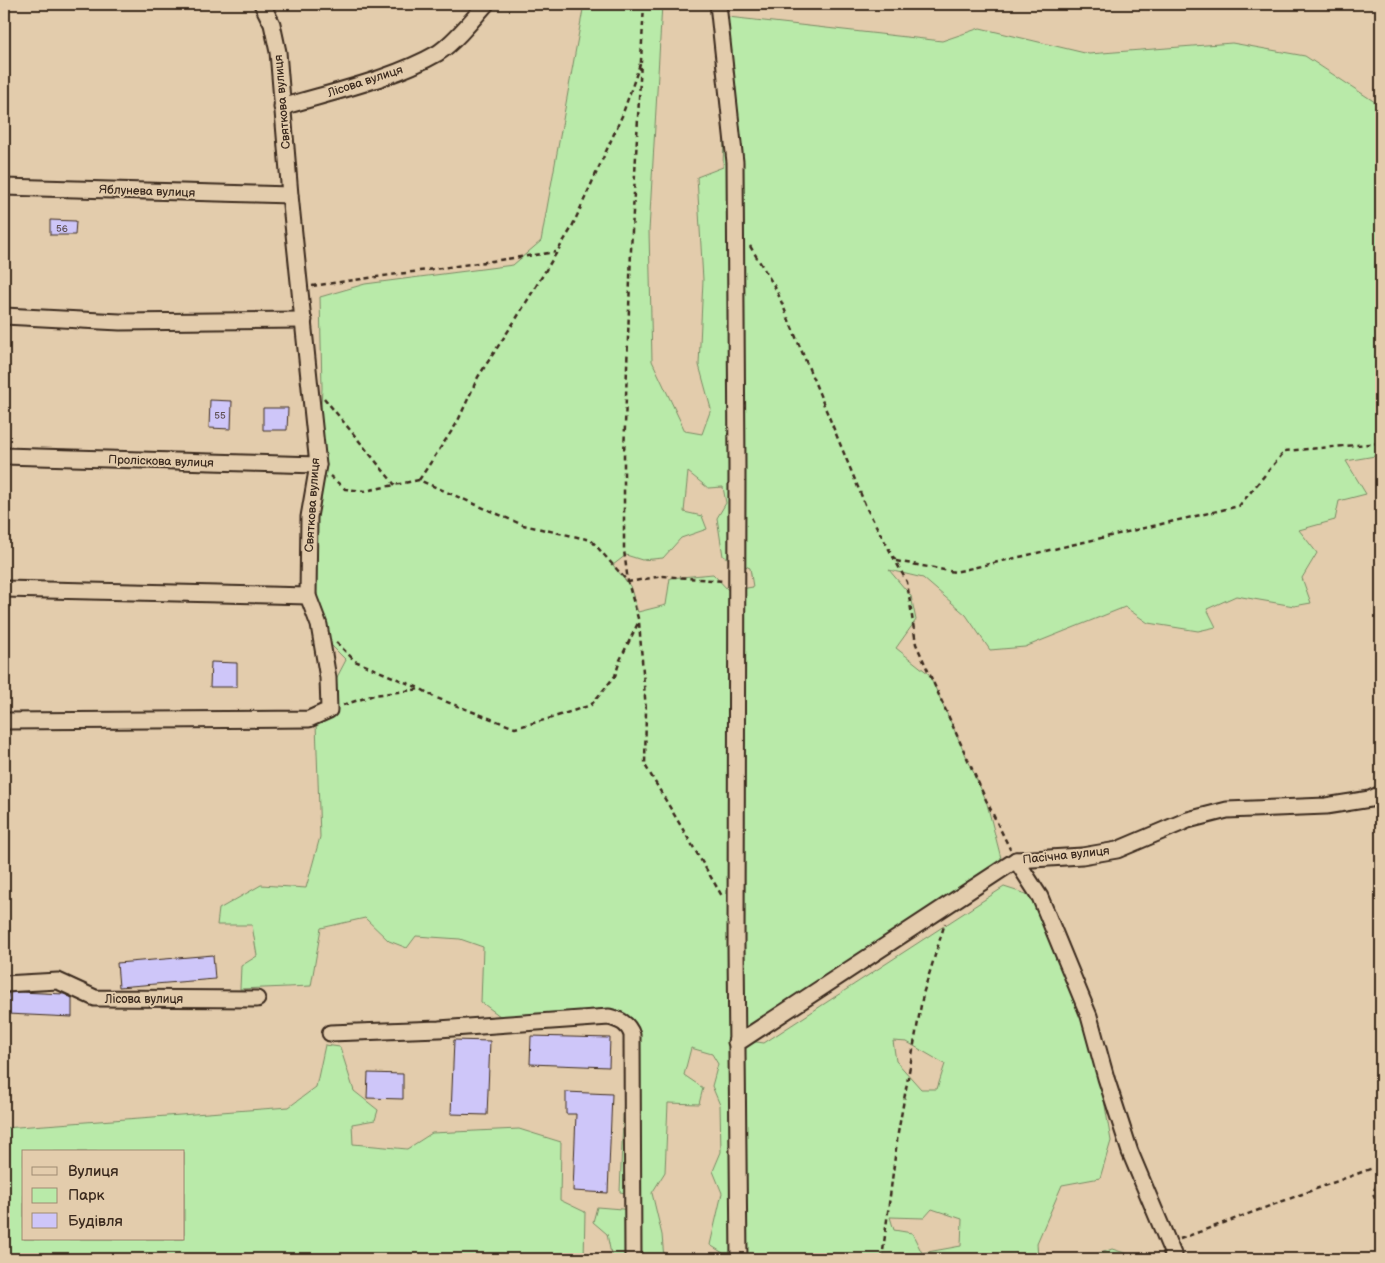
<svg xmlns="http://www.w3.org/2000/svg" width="1385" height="1263" font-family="'Balsamiq Sans',sans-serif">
<rect width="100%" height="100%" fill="#e3ccac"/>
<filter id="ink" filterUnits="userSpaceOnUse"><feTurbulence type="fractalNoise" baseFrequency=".02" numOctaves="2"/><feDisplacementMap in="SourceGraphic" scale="10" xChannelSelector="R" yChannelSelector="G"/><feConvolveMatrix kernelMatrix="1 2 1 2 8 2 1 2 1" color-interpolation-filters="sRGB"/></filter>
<g filter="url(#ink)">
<!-- green -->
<g fill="#b9eaa9" stroke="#7a8a64" fill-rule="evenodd">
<path d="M584,4H662L649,231L652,361L685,431L702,434L711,409L699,365L703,280L697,177L723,167L728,17L942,41L980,28L1089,54L1232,43L1305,56L1381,106V225L1377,226L1381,229V455L1346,461L1366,494L1339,501L1335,520L1299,530L1317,553L1302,578L1311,603L1294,606L1236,596L1207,609L1216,627L1198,631L1148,623L1125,607L1025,647L990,650L966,615L923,578L889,570L911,596L916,620L896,648L929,674L986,800L1002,862L975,877L911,925L742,1040L764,1043L1004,887L1032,896L1095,1047L1111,1141L1100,1178L1062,1185L1037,1243L1038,1259H720L723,1253L710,1245L722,1193L713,1171L721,1152L720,1105L712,1086L718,1064L712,1054L691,1048L684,1075L703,1088L699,1104L668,1103L665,1172L652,1193L662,1235L664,1259H612L607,1234L593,1222L597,1207L634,1210L638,1195L620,1192L627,1020L504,1019L481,1002L483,947L460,939L416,936L407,948L389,941L365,918L321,928L311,986L240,989L241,966L257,956L252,925H217L219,909L261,885L306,888L320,837L316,723L326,698L346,660L313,627L318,465L322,388L320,297L365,284L513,265L541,241ZM688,472L708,488L723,487L726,503L717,518L723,556L750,568L753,587L729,591L713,574L670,578L666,605L638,612L630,586L613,565L626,555L642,560L663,558L681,538L707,529L702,516L684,512ZM893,1041L907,1042L945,1064L937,1089H921L896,1061ZM932,1209L962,1219L961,1246L922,1253L912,1233L894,1230L890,1217L924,1218Z"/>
<path d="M325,1045L340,1047L354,1091L378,1110L375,1120L352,1124L353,1144L407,1149L432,1133L519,1129L561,1142L560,1200L585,1212L584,1259H4V1128L289,1107L316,1087ZM24,1152H184V1239H24Z"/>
<path d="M1112,1249L1144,1259H1084Z"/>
</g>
<!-- building -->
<g fill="#cec6f9" stroke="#3b2a1e">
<path d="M50,220L76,221L75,235H50Z"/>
<path d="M210,400L232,401L231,429L209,428Z"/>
<path d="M263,408H288L287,430H263Z"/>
<path d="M211,662L237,663V687H210Z"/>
<path d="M213,955L215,979L119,987L117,963Z"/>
<path d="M20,992L64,994L72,998V1017L7,1014L8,993Z"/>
<path d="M531,1036L610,1038L609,1067L530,1064Z"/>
<path d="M454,1040L490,1041L487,1115L451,1114Z"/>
<path d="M368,1073L403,1074V1099L367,1098Z"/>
<path d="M566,1092L612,1094L608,1193L573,1191L576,1114H566Z"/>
</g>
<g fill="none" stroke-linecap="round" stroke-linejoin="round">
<!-- minor casing -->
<g stroke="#3b2a1e" stroke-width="19">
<g id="minor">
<path d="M718,4L735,162L737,467L736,948L739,1259"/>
<path d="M282,107C332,92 393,79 438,53C454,43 474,18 486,4"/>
<path d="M4,187L290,195"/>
<path d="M4,316L120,322L304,320"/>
<path d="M4,456L318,465"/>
<path d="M4,589L308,596"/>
<path d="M4,721L309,719L329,710L328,678L319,625L308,596L309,517L318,465L290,195L278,52L272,24L262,4"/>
<path d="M1016,860L1040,897L1089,1016L1106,1078L1130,1152L1175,1259"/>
<path d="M4,984L58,981L95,998L257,999"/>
<path d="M330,1033L439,1029L609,1017C620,1020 628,1023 632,1035L633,1259"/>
<path d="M736,1042L742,1040L1016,860L1082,856L1117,850L1188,820L1227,810L1326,806L1370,799L1381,794"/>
</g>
</g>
<!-- path -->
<g stroke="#3b2a1e" stroke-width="2.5" stroke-dasharray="5 4" stroke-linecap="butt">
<path d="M644,4L631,250L624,455V550L628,582L639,622L646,710L645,765L722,896"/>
<path d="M750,246L776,289L867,509L907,582L916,644L986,800L1010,849"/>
<path d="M312,286L556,252"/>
<path d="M324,398L395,485"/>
<path d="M330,476L345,489L365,491L419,480L523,525L591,540L628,582L663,576L723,581"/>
<path d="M419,480L457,423L478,377L516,319L571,229L622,116L641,61"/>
<path d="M896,561L955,572L1239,506L1285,451L1381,443"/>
<path d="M336,642L355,661L419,688"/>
<path d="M343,705L374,695L421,689L434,697L515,728L548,719L591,705L615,676L620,660L638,623"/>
<path d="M1381,1178L1373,1192L1381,1223"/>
<path d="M1180,1239L1381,1165"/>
<path d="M882,1259L898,1133L923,994L945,923"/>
</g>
<!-- minor -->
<use href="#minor" stroke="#e3ccac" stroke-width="15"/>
</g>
</g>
<g text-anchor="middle" stroke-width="4" stroke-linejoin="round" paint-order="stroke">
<!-- number labels -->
<g font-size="10" fill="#605155">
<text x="62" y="232">56</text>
<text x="220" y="419">55</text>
</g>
<!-- street labels -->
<g font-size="12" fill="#3b2a1e" stroke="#e3ccac">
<text transform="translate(365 81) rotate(-18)" y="4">Лісова вулиця</text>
<text transform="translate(282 102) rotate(-95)" y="4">Святкова вулиця</text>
<text transform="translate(147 191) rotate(2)" y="4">Яблунева вулиця</text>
<text transform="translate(161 461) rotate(2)" y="4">Проліскова вулиця</text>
<text transform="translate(312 505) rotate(-86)" y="4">Святкова вулиця</text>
<text transform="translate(1066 855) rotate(-6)" y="4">Пасічна вулиця</text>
<text x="144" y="1003">Лісова вулиця</text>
</g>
</g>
<!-- margin -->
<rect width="1385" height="1263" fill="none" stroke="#e3ccac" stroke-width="20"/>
<rect x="10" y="10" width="1365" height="1243" fill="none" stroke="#3b2a1e" stroke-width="2" filter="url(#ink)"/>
<!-- legend -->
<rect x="22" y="1150" width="162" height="90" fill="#e3ccac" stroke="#a08b73"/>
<rect x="32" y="1167" width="25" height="8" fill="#e3ccac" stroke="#a08b73"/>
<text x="68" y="1176" font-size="15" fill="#3b2a1e">Вулиця</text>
<rect x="32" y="1188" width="25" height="15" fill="#b9eaa9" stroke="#a08b73"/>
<text x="68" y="1200" font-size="15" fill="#3b2a1e">Парк</text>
<rect x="32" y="1213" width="25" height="15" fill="#cec6f9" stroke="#a08b73"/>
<text x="68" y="1226" font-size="15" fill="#3b2a1e">Будівля</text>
</svg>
